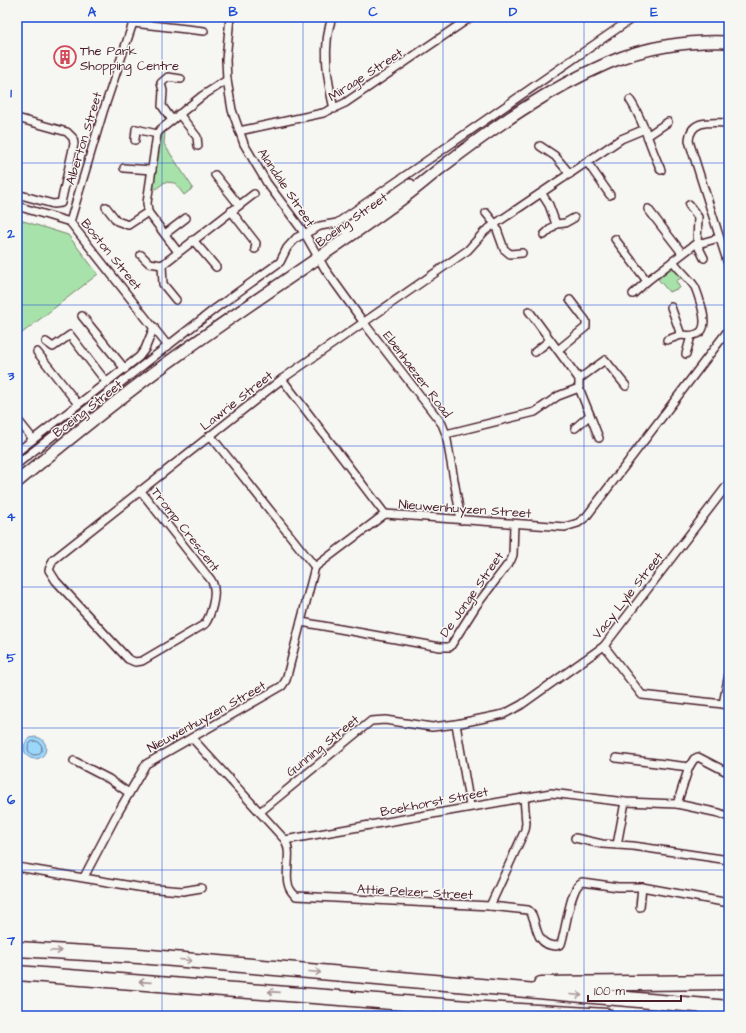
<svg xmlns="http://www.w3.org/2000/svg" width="746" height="1033" font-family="'Architects Daughter',sans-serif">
<rect width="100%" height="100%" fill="#f6f6f2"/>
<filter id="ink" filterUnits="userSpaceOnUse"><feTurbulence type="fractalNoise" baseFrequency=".025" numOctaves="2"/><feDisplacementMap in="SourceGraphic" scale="8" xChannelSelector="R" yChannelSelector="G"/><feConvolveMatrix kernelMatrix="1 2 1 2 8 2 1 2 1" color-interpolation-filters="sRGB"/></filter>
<g filter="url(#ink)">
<!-- green -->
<g fill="#a6e2a9" stroke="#78806a">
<path d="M165,131L164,144L193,188L184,195L175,183L165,182L156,189H153L160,135Z"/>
<path d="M17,219L68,235L98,274L17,337Z"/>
<path d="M672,266L681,278L676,281L680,288L669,292L658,279L668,271V270Z"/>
</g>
<!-- water -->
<circle fill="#9ad7fb" stroke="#7a8da8" cx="35" cy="748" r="11"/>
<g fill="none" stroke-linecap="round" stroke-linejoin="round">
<!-- shore -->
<circle stroke="#6a697e" stroke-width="1" cx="35" cy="748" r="7"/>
<!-- street casing -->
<g stroke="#4a1f2b" stroke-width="10">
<g id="street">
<path d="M230,17L226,60L227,80L232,110L244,144L267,183L305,234L325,269L364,323L442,424L446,434L461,520"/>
<path d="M332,17C322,47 327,79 334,109"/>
<path d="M133,23L204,31"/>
<path d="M630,100C644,121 650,147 661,170"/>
<path d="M179,114L197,137L198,146"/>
<path d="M17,118L67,132L73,138L74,144L61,203L53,204L17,194"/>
<path d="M172,120L162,106L163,91L161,83L168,77L181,79"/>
<path d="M729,123C713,123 690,118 689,141L729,267"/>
<path d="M239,131L323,113L345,103L471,17"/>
<path d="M647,136L668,122"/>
<path d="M135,140L136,129L157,134"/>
<path d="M540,146L555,156L570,174"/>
<path d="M587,162L610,195"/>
<path d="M124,168L152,170"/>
<path d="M215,175L239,205"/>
<path d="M542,194L549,205L556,224L544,235"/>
<path d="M689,205L698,217L697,244L704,258"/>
<path d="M17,206L70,222L168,346"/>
<path d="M106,207L117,221L128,225L148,212"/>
<path d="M648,209L682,253"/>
<path d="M231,211L256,243L255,249"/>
<path d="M486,213L495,224L504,249L510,254L522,253"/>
<path d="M70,222L103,112L135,17"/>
<path d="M556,224L565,223L574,218"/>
<path d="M165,234L186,218"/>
<path d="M615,239L647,281L694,245L719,238"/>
<path d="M193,240L216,267"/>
<path d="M178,252L148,212L147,203L157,134L160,130L202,96L227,80"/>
<path d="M141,255L149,263L162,265L254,194"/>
<path d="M162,265L163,284L176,300"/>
<path d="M633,294L647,281"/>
<path d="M671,307L681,335C704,338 707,328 702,308C700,301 698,294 695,287C689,278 679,270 673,261"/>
<path d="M529,311L579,379V388L590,415L575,428"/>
<path d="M82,316L125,369"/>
<path d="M667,340L681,335"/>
<path d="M46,342L53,347L70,335L107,383"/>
<path d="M558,350L586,327V321L570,300"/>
<path d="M37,352L78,404"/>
<path d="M535,352L550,340"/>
<path d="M686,354L691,336"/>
<path d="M282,379L385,514"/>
<path d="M579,379L605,360L626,386"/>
<path d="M590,415L599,438"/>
<path d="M17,419L33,439"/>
<path d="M446,434L535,412L558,396L579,388"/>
<path d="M210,435L315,567"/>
<path d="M17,452L139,357L145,349L154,327"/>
<path d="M17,464L216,308L280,262L287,248L296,238L320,226L337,223L634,17"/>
<path d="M140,490L206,574C209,577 212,581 213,584C217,595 211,615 205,624L142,661L135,662L128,659L56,581L49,570L53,560L282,379L468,250L485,231L495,224L621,139L645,129"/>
<path d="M301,622L440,647H450L476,606L511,560L513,555L514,524"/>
<path d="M604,646L642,695L723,704L729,706"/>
<path d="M723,704L729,674"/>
<path d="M456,724L470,806"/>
<path d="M192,738L285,840C295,857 278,883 296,896L490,906L528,910C539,917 531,945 556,946L561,944C566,930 570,887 582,882L618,887H642L729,903"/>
<path d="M616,758L689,767L677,804"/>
<path d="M74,761L109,779L129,793"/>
<path d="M689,767L694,759L698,757L729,773"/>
<path d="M260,812L371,721L385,720L432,727L456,724L504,714L521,705L604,646L729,483"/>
<path d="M575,838L602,844L633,846L729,860"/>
<path d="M285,840L551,793L625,802L677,804L719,813L729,817"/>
<path d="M617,845L625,802"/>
<path d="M17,867L144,888L183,891L201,888"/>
<path d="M84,877L116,816L146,764L282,686L286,680L315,567L385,514L565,527L578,523L586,517L729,329"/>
<path d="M490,906L525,830L526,823L524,797"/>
<path d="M640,907L642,887"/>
</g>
</g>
<!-- secondary casing -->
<g stroke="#4a1f2b" stroke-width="14">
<g id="secondary">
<path d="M347,229L410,185"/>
<path d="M17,482C70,438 125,393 181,353C249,304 320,258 388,209C407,196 424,181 442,167C494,127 548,89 608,63C644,47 690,40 729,42"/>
</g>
</g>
<!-- highway casing -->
<g stroke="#4a1f2b" stroke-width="17">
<g id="highway">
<path d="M17,949L139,956L729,1008"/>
<path d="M17,973L468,1008L607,1016"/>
<path d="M541,984L729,982"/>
</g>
</g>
<!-- street -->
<use href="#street" stroke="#f6f6f2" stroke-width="7"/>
<!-- secondary -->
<use href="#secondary" stroke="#f6f6f2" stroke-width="11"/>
<!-- highway -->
<use href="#highway" stroke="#f6f6f2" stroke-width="14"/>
</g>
<!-- one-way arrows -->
<defs><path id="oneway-shaft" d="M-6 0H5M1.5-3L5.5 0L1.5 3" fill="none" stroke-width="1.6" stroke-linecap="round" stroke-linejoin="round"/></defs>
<g stroke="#a99598">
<use href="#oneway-shaft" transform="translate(56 951) rotate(3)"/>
<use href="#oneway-shaft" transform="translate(186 960) rotate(5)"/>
<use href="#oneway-shaft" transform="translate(315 972) rotate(5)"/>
<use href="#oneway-shaft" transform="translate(145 982) rotate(-176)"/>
<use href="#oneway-shaft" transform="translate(274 992) rotate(-176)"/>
<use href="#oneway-shaft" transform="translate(576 995) rotate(5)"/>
</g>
</g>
<!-- grid -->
<path fill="none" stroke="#1d4ed8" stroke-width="1" stroke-opacity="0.55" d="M162,17V1016M303,17V1016M443,17V1016M584,17V1016M17,163H729M17,305H729M17,446H729M17,587H729M17,728H729M17,870H729"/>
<!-- icons -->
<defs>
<g id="building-ring" transform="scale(1.15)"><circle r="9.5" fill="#f6f6f2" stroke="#d1495b" stroke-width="1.5"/><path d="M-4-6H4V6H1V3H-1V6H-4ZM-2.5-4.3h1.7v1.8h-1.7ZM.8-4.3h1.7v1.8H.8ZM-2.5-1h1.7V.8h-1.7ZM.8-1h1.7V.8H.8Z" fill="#d1495b"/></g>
</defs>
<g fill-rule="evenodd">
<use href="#building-ring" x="65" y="57"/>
</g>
<g text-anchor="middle" stroke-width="3" stroke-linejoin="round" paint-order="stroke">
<!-- poi labels -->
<g font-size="13" fill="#4a1f2b" stroke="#f6f6f2" text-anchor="start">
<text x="80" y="55">The Park<tspan x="80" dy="15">Shopping Centre</tspan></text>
</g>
<!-- street labels -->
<g font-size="13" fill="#4a1f2b" stroke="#f6f6f2">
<text transform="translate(365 74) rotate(-33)" y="5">Mirage Street</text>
<text transform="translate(83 138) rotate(-73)" y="5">Alberton Street</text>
<text transform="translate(287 187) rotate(56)" y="5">Alandale Street</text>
<text transform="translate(351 219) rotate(-35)" y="5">Boeing Street</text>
<text transform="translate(112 254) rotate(51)" y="5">Boston Street</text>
<text transform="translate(418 374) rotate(53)" y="5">Ebenhaezer Road</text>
<text transform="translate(236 400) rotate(-38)" y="5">Lawrie Street</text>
<text transform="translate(87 408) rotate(-38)" y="5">Boeing Street</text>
<text transform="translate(465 508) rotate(4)" y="5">Nieuwenhuyzen Street</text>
<text transform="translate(186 529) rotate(52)" y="5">Tromp Crescent</text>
<text transform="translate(471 594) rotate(-55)" y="5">De Jonge Street</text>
<text transform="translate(627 595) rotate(-52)" y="5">Vacy Lyle Street</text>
<text transform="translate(206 716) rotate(-29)" y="5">Nieuwenhuyzen Street</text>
<text transform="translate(322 745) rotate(-39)" y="5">Gunning Street</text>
<text transform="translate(434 801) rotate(-11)" y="5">Boekhorst Street</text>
<text transform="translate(415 891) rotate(3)" y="5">Attie Pelzer Street</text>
</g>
</g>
<!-- margin -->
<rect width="746" height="1033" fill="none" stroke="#f6f6f2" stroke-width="44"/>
<!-- scale -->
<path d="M588 995v6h93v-6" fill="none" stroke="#4a1f2b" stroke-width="2"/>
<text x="594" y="995" font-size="12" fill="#4a1f2b" stroke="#f6f6f2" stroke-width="3" paint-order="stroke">100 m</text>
<rect x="22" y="22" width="702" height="989" fill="none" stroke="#1d4ed8" stroke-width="1.5"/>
<g font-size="13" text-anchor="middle" font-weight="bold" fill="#1d4ed8">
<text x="92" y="16">A</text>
<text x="233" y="16">B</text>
<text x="373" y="16">C</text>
<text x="513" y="16">D</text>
<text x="654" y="16">E</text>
<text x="11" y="97">1</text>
<text x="11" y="238">2</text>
<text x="11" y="380">3</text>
<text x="11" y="521">4</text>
<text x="11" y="662">5</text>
<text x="11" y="804">6</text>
<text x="11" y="945">7</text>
</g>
</svg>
